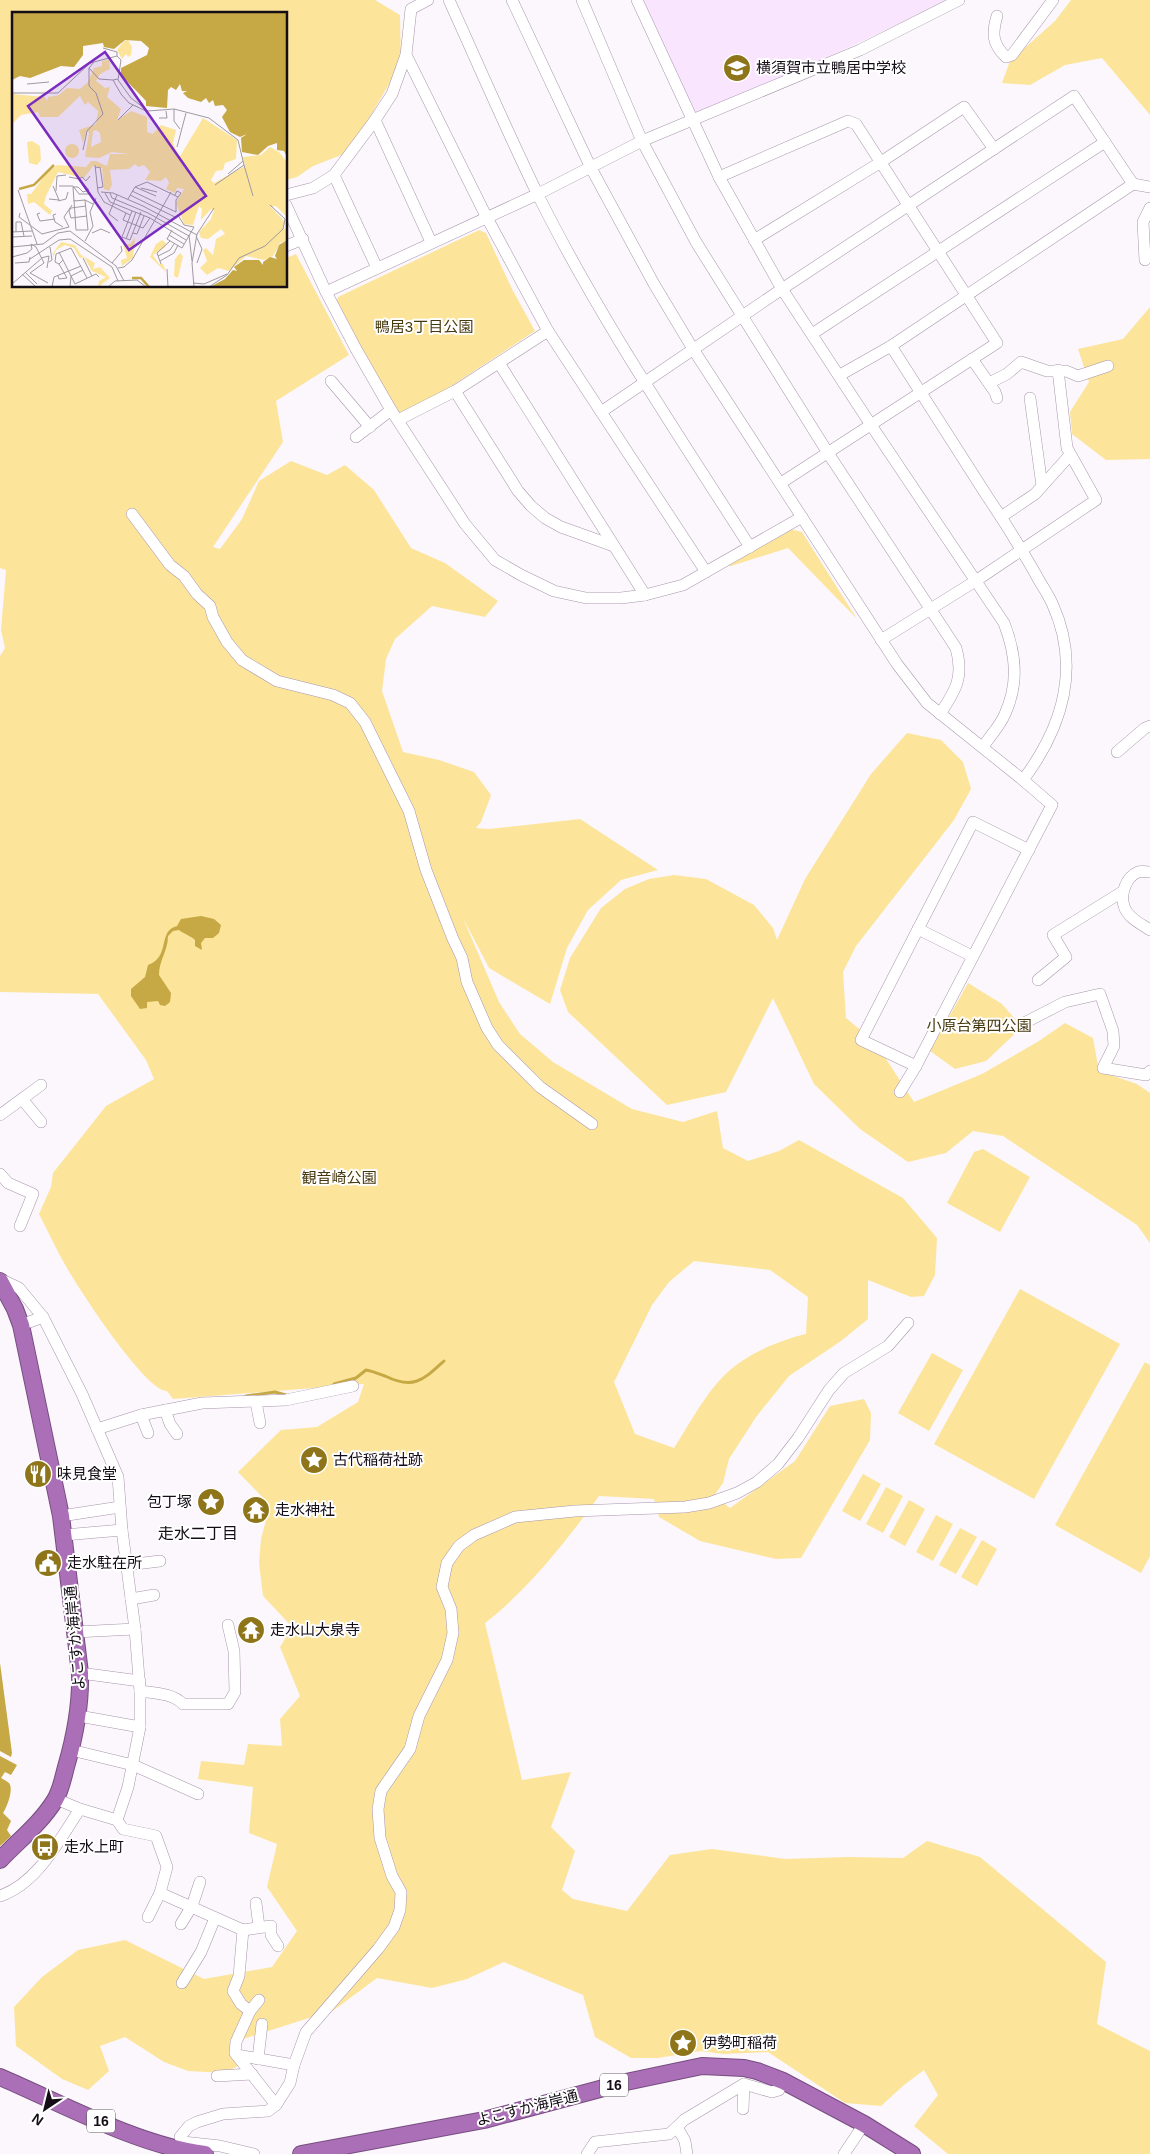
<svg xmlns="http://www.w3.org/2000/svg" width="1150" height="2154" font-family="Arial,'Noto Sans JP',sans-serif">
<rect width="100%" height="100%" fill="#fbf7fc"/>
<!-- built -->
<path fill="#fae5fe" d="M641,0H945L914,17L693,119Z"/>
<!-- green -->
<g fill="#fce59b" fill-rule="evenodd">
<path d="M0,0H375L400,15L401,64L349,152L313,166L297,177L286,180V14H14V286H286V258L296,254L349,355L276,401L283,442L213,547L220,549L242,519L259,481L291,461L327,475L345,465L374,490L411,548L445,563L498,601L485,617L432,606L395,639L386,659L382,691L403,752L439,760L474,772L491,795L481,822L476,828L489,829L580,819L658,870L621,880L588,910L567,948L550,1004L489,968L463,918L499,1002L520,1034L553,1062L632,1109L683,1122L717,1111L723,1148L748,1161L779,1151L799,1140L903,1198L937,1238L935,1275L924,1296L911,1297L868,1280V1319L841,1341L789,1376L756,1417L729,1459L723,1483L714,1496L730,1508L795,1461L830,1406L864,1399L871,1413L870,1440L801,1558L776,1559L700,1541L659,1517L654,1499L599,1496C569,1538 526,1592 485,1623L522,1780L571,1772L551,1827L575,1851L562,1890L573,1899L627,1911L670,1855L712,1849L785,1859L848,1857L903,1858L927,1841L980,1857L1106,1962L1097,2024L1150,2051V2154H948L914,2126L938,2095L924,2070L904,2085L881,2106L845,2103L768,2052L723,2054L701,2051L658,2058H631L595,2037L583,1995L504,1962L467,1979L432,1988L377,1978L334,2010L240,2040L238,2066L225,2073L188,2071L164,2062L125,2037L100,2046L109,2071L88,2090L62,2079L16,2046L14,2007L42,1977L78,1950L125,1940L204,1979L272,1967L297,1931L267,1887L277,1844L249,1833L253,1787L198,1779L201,1761L244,1765L248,1744L282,1746L280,1719L300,1696L280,1647L288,1634L296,1631L263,1596L259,1563L261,1539L270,1505L238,1472L281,1430L317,1427L358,1402L364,1384L173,1399L167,1391C146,1391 85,1298 73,1278C60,1258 50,1235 39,1214L51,1187L53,1173L106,1106L154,1079L146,1060L98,994L0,992V656L5,648L1,630L6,570L0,568ZM694,1261L770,1270L808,1297L806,1334C784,1339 757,1350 739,1363C710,1383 693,1419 674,1448L635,1434L614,1382L652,1305L669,1282Z"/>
<path d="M1071,0H1150V115L1102,58L1065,65L1030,85L1002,83L1010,61L1055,21Z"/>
<path d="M479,230L486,233L512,289L535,331L404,417L400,416L357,342L336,301L338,297Z"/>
<path d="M1150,307V459L1106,460L1072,434L1070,412L1089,382L1078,349L1123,339Z"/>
<path d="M790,529L802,532L857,619L788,548L731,566H725Z"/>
<path d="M907,733L941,740L963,762L971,789L954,820L856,946L843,972L846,1018L875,1042L914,1102L982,1074L1039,1041L1065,1023L1093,1038L1099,1071L1137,1084L1150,1093V1243L1137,1225L1003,1136L973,1131L946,1153L908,1162L860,1129L814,1084L773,998L726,1092L667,1105L568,1012L560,990L570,958L601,908L625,889L649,879L674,875L706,879L754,905L773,928L777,940L805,879L871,774Z"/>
<path d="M968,983L1002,1004L1022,1027L986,1061L955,1069L930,1051Z"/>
<path d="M983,1149L1030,1177L1000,1232L947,1203L974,1152Z"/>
<path d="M1020,1289L1120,1344L1034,1499L934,1444Z"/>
<path d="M932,1353L963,1370L929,1431L898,1413Z"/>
<path d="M1145,1362L1150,1365V1556L1141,1573L1055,1525Z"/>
<path d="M863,1474L881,1484L860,1521L842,1511Z"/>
<path d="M886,1487L903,1496L883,1533L866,1524Z"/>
<path d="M909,1500L925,1509L905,1546L889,1537Z"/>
<path d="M936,1515L953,1524L933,1561L916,1552Z"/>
<path d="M960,1528L977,1537L956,1574L939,1565Z"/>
<path d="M982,1540L997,1549L977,1586L961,1577Z"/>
</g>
<!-- water -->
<g fill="#c6a844">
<path d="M201,916L214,919L221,925L219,933L213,938H205L201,943L202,950L195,946V940C191,936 184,934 179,930L173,931L168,936C168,951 159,960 159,975L171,993L170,1002L165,1006L160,1005L158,1001L147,1002V1008L140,1009L131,996V989L145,977L148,965C171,957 157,931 177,926L181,919Z"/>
<path d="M0,1663L12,1753L11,1757L0,1751Z"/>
<path d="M0,1756L17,1765L11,1775L5,1772L1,1778C4,1780 7,1781 9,1783C14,1789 7,1807 3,1813L11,1821L7,1830L11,1836L0,1846Z"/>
</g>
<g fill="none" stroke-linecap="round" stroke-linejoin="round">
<!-- stream -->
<g stroke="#c6a844" stroke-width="3">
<path d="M334,1384L356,1378L366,1370C373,1371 378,1374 385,1376C414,1390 423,1380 444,1361"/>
<path d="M246,1396L275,1392L286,1395"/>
</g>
<!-- minor casing -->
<g stroke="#a995ad" stroke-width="12">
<g id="minor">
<path d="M449,0C478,64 506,129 537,193C598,316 676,431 750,547"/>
<path d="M512,0L591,168L654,284L693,349L897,664L927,703L1023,780L1052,805L916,1066L900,1092"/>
<path d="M582,0L642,141L696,242L828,453L956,648C964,677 956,690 940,714"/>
<path d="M637,0L719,177L782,289L871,425L1004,623C1016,654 1019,683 1005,714C1000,726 990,736 983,747"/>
<path d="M997,16C992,33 992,44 1006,57L1012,55L1053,0"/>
<path d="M406,55L486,216L548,331L706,572"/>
<path d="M375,120L431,242"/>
<path d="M334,175L377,268"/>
<path d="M719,177L848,121L856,124L997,343L781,483"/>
<path d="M1133,184L1150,187"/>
<path d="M286,195L313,188L334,175L375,120L392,94L406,55L411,9L428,0"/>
<path d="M286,205L326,292L356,349L391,410L465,524L495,560L521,575L554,591L586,598H621L645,595L683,585L802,517"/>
<path d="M754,240L881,162L964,107L994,149"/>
<path d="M286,246L303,239"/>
<path d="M1145,260L1143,222L1150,208"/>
<path d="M326,292L538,194L642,141L860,50L959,0"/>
<path d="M812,334L1105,142"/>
<path d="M891,346C923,396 955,446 987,496C1004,521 1020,547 1035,573C1040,583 1047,592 1052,603C1081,666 1063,727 1023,780"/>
<path d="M972,359L995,392L997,398"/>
<path d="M499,363L645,595"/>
<path d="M331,381L370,427"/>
<path d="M989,383L1007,374L1021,362L1047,371H1066L1078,376L1108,366"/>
<path d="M455,391L518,491L531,506L545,518L561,527L614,546"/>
<path d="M1030,398L1042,486"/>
<path d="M601,412L782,289L1074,96L1133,184L891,346L840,375"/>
<path d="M398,420L455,391L548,331"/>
<path d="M356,437L391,410"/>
<path d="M132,514L170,565L184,576L197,594L210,606L213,617L227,642L242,660L277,681L333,695L350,703L365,722L409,811L426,870L453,939L462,958L467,982L487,1028L498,1045L540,1087L592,1124"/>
<path d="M1001,517L1035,494L1070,455"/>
<path d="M881,640L977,580L1096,500L1067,448L1058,370"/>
<path d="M1117,752L1145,728L1150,726"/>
<path d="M1150,872C1147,872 1141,871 1138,872C1126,877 1120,894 1124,906C1127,917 1141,924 1150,930"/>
<path d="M918,929L972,956"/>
<path d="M1038,980L1066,957L1053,935L1122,892"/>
<path d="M1024,1023L1065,1002L1100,994L1113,1031L1114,1046L1103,1068L1146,1075L1150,1071"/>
<path d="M916,1066L861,1040L973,822L1029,850"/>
<path d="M22,1099L41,1122"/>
<path d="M0,1115L41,1085"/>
<path d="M0,1174L8,1183L33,1194L20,1226"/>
<path d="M0,1279L19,1288L43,1317L82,1394L118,1477L122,1530L135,1629L140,1691V1727L128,1787L117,1820L80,1809L56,1799"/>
<path d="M21,1325L43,1317"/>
<path d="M256,1402L260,1423"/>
<path d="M165,1410L170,1424L177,1434"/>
<path d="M141,1415L148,1433"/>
<path d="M97,1429L141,1415L202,1403L286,1400L353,1386"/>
<path d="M61,1516L120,1507"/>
<path d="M64,1535L122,1530"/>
<path d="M127,1565L160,1561"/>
<path d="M131,1599L154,1595"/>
<path d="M75,1632L135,1629"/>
<path d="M80,1673L140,1681"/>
<path d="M140,1691C154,1693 172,1693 183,1704H228L235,1692L234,1651L228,1625"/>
<path d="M79,1716L140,1727"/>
<path d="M71,1750L133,1765L198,1794"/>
<path d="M117,1820L123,1829L156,1836L167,1867L160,1893L243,1930L239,1976L233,1991L241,2004L250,2011L236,2042L235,2053L276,2105"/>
<path d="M0,1896C38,1883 59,1840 80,1809"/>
<path d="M256,1903L259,1927"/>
<path d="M148,1917L160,1893"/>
<path d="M181,1924L192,1906L200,1882"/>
<path d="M243,1930L271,1926V1935L278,1946"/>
<path d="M182,1983L201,1952L215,1918"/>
<path d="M250,2011L259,2000"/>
<path d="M237,2055L294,2065"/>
<path d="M258,2059L262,2024"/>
<path d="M217,2076L252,2074"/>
<path d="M743,2109L744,2084"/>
<path d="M254,2154L220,2146L183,2142L180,2137L189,2126L197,2122L223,2114L268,2111L276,2105L290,2083L294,2065L306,2032L378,1949L394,1927L400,1910L401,1892L392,1876L380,1838L378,1809L381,1791L410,1749L419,1716L447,1660L453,1633L451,1609L442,1587L447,1563L459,1546L474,1535L515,1517L575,1511L685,1507L709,1503L737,1493L757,1482L778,1464L798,1438L829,1390L844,1373L888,1346L908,1323"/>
<path d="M587,2154L595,2142L669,2134L677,2127"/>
<path d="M687,2154L685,2141L677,2127L684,2120L744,2084L772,2092L779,2090L783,2081"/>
<path d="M844,2154L864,2124"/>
</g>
</g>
<!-- highway casing -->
<g stroke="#764d7f" stroke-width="18">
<g id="highway">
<path d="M0,1281L15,1309L21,1325L61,1516L80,1673C81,1706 75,1736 66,1767C63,1778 61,1790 55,1800C41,1823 18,1841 0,1860"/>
<path d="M0,2077C63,2104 137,2145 205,2154"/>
<path d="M301,2154L484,2120L626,2082L702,2066L744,2068L757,2071L783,2081L864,2124L912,2154"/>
</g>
</g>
<!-- minor -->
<use href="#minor" stroke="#fff" stroke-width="11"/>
<!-- highway -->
<use href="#highway" stroke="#ab6fb7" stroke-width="16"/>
</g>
<!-- icons -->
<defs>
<g id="school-disc" transform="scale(1.4375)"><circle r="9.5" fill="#8e751a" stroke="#fff"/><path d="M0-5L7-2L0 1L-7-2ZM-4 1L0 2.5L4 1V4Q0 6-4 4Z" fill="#fff"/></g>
<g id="sight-disc" transform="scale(1.4375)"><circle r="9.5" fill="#8e751a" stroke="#fff"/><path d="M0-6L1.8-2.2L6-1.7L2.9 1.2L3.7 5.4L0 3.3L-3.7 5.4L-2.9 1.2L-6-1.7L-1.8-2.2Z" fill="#fff"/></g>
<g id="restaurant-disc" transform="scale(1.4375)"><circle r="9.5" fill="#8e751a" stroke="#fff"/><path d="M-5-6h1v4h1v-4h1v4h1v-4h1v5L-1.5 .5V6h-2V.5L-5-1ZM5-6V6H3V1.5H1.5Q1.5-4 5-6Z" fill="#fff"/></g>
<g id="temple-disc" transform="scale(1.4375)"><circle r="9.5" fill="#8e751a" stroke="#fff"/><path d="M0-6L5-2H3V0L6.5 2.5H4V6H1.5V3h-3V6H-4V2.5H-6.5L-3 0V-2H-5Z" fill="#fff"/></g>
<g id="civic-disc" transform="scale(1.4375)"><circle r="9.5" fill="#8e751a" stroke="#fff"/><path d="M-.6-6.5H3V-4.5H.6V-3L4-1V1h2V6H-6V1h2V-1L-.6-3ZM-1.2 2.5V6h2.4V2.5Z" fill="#fff"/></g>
<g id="bus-disc" transform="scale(1.4375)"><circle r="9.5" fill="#8e751a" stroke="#fff"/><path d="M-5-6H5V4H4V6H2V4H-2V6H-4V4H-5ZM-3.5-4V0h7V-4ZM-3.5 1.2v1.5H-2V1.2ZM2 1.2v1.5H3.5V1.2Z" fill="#fff"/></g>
</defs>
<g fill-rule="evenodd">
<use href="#school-disc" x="737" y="68"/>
<use href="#sight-disc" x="314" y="1460"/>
<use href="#restaurant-disc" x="38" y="1474"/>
<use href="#sight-disc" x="211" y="1502"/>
<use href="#temple-disc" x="256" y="1510"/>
<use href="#civic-disc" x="48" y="1563"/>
<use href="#temple-disc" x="251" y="1630"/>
<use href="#bus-disc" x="45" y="1847"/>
<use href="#sight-disc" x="683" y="2043"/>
</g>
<g text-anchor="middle" stroke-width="4" stroke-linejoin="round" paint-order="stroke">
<!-- shield labels -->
<g fill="#fff" stroke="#5a565c" stroke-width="1">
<rect x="600" y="2073.5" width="28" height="23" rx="4"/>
<rect x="87" y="2109.5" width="28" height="23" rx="4"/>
</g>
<g font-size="14" font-weight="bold" fill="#140d16">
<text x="614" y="2090">16</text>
<text x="101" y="2126">16</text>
</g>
<!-- poi labels -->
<g font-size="15" fill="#140d16" stroke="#fff" text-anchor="start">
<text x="756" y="73">横須賀市立鴨居中学校</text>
<text x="333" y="1465">古代稲荷社跡</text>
<text x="57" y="1479">味見食堂</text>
<text x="192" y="1507" text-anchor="end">包丁塚</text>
<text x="275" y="1515">走水神社</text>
<text x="67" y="1568">走水駐在所</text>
<text x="270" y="1635">走水山大泉寺</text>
<text x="64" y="1852">走水上町</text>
<text x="702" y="2048">伊勢町稲荷</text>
</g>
<!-- park labels -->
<g font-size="15" fill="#46390f" stroke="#fff">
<text x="424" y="332">鴨居3丁目公園</text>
<text x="979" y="1031">小原台第四公園</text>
<text x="339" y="1183">観音崎公園</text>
</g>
<!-- street labels -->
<g font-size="15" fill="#140d16" stroke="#fff">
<text transform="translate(75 1638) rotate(-95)" y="5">よこすか海岸通</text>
<text transform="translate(527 2108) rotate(-14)" y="5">よこすか海岸通</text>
</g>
<!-- neighbourhood labels -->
<g font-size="16" fill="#140d16" stroke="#fff">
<text x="198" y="1539">走水二丁目</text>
</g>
</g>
<!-- overview -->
<g transform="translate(12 12)">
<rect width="275" height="275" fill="#fbf7fc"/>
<path d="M116,28L120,35L119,43L116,45L114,42L110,47L105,38L112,29ZM97,48L98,57L88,62L84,69L93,76L98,75L95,85L109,97L105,108L119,99L135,105V120L141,122L149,113L164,118L161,131L167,146L191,106L225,128L224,147L213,151L211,158L204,159L199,168L202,171L233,154L231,145L249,143L258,135L267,140L275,150V205L264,194L259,195L273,210L271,216L275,218V228L268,231L261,244L252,248L234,244L217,259L206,256L195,263L188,256L195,249L191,238L194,236L201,243L204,227L213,222L209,217L196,227L189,226L187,220L199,207L202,198L199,197L189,208L190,197L187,194L181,213L172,212L164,191L172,177L165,176L163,181L154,177L157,171L154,165L149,169L133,168L138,160L132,153L126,155L123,152L117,157L98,158L100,173L97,179L92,177L90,156L81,154L72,166L46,160L34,184L32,192L40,199L38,203L22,190L16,192L15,182H19L34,162L45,153L74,155L79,149H84L95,154L98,142H116L100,140L87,146L73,145L77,121L75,118L71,131L67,118L84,112L86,99L76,90L73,93L68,84L46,105H28L26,100L9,103L0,112V82L33,85L35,89L36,85L47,83L55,76L68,77L76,70L82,56L90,54V49ZM84,118L88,121L89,130L79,135L81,119ZM20,129L28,134L29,148L25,153L17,151L15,130ZM53 139a7 7 0 1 1 14 0a7 7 0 1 1-14 0ZM123,226L121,246L110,254L109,248L115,246L111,232H118ZM150,228L154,231L153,235L141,243L147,252H151L154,260L138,245L144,232ZM49,230L63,233L69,243L83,251L81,257L88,255L98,266L86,275L87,269L94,265L80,259L72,245L68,246L62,236L53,233L44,238L41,246V241ZM168,241L171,244L166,266L162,264L163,247Z" fill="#fce59b" fill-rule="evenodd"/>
<path d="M0,0H275V145L272,139L265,138V131L256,134L246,143L230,140L229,126L235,122L228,125L218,120L210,105L215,98L211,93L203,94L201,88L197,91L194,86L189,90L176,86L171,81L175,79H170L168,72L164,78L159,75L156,78L155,96L134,94V89L109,63V56L135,43L137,36L129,29L113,28L102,37L92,35L91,31L71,34V43L62,55L49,54L18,66L8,64L0,68ZM275,228V275H198L213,267L221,258L225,259L222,255L232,248H247L251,253V250L258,245L265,247L263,244L267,233Z" fill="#c6a844"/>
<path fill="none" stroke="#c6a844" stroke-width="2.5" d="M7,177L22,173L42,153M120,266H129L137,275"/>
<path fill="none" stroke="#9f99a0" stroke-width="1" d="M91,36L105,40V44M77,56L87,67L101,68M106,67L101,68L109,82L117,91L134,99M15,72L37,70M0,81H46L78,51L105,44L109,48L106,68L119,86L136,99L162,97M162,97V109L168,117M162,97L197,106L226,128L232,153L203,173M147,106H155L154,99M106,108L121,93M165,135L174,101M71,138L75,119L91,102L84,81L77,74V56L82,50M83,153L86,180L92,190L118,203M232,153L241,184M83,156L88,155L91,175L85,176M216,162L231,149M57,165L67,167L77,178L71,180L66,175H61L62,189L73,188L81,192M67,167L70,165L74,169L78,164M47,174H61L67,182H77M123,175L144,184M129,176L145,180M6,178L25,232M44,179L45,164L54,163M120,179L164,200M89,180L101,181L131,194L185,223M93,181L98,190L138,206L174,228M98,181L100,186L136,201L177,224M105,183L97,202L106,209M118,183L165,206M163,183L165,179L169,181L164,188V200M37,187L47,188L41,174M116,187L123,175L135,170L166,185M62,188L64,218H76M73,188L76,218M46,189L54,187L56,180M74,194L59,196L57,199L59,206L75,204M120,199L110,225L118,228L129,200M8,201L7,205L30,222L57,215M28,201L25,202L28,209L43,207M114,201L111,208L131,216L138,206M44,202L41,203L43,210L51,215M57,215L52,205L60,193M160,218L155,227L170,236L182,215L172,213L166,203M0,220L20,219M4,220V210H9L12,224M80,221L89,217L98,221M121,221L125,222L132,204M157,223L172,232M177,223L180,249M184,224L190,237L185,251M0,225L20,224M114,227L124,200M73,229L81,214L78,200L84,186M0,235L31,232L46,221L58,219L104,254L112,269M47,240L63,272L84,262L87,265M146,244L158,238L162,232M0,245L15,241L20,237L19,232L24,235L32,251L18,261M29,246L37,244L35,256M71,246L80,264M18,247L47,228L58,227L100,255L106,269M148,249L162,241L166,233M37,250L40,248L38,235M3,251L17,250L18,245M100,251L110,239L109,234M47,252L43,250L44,242L59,236L75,266M149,252L145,241L158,229M106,256L112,255L120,248L159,180M155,257L156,275M13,260L25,272M18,261L36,271M10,262L23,274M46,264L47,267L55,266L47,252L51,248M181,271L192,272L215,262M0,272L30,246M40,275L42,265L69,254M58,275L59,264L71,258M96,275L103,269L125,268L134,275M182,275L180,251L185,222L202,196M197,275L215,263L227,246L253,234L271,217L273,207L258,193"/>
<path fill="#7b2cbf" fill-opacity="0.15" stroke="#7b2cbf" stroke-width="2.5" d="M93,40L194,184L117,238L16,94Z"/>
<rect width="275" height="275" fill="none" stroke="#140d16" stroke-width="2.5"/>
</g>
<!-- north arrow -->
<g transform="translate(45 2109) rotate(215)" stroke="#ffffff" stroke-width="4" paint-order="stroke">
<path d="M0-4L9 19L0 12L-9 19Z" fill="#140d16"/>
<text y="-8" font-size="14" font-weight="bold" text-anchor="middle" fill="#140d16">N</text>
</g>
</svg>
